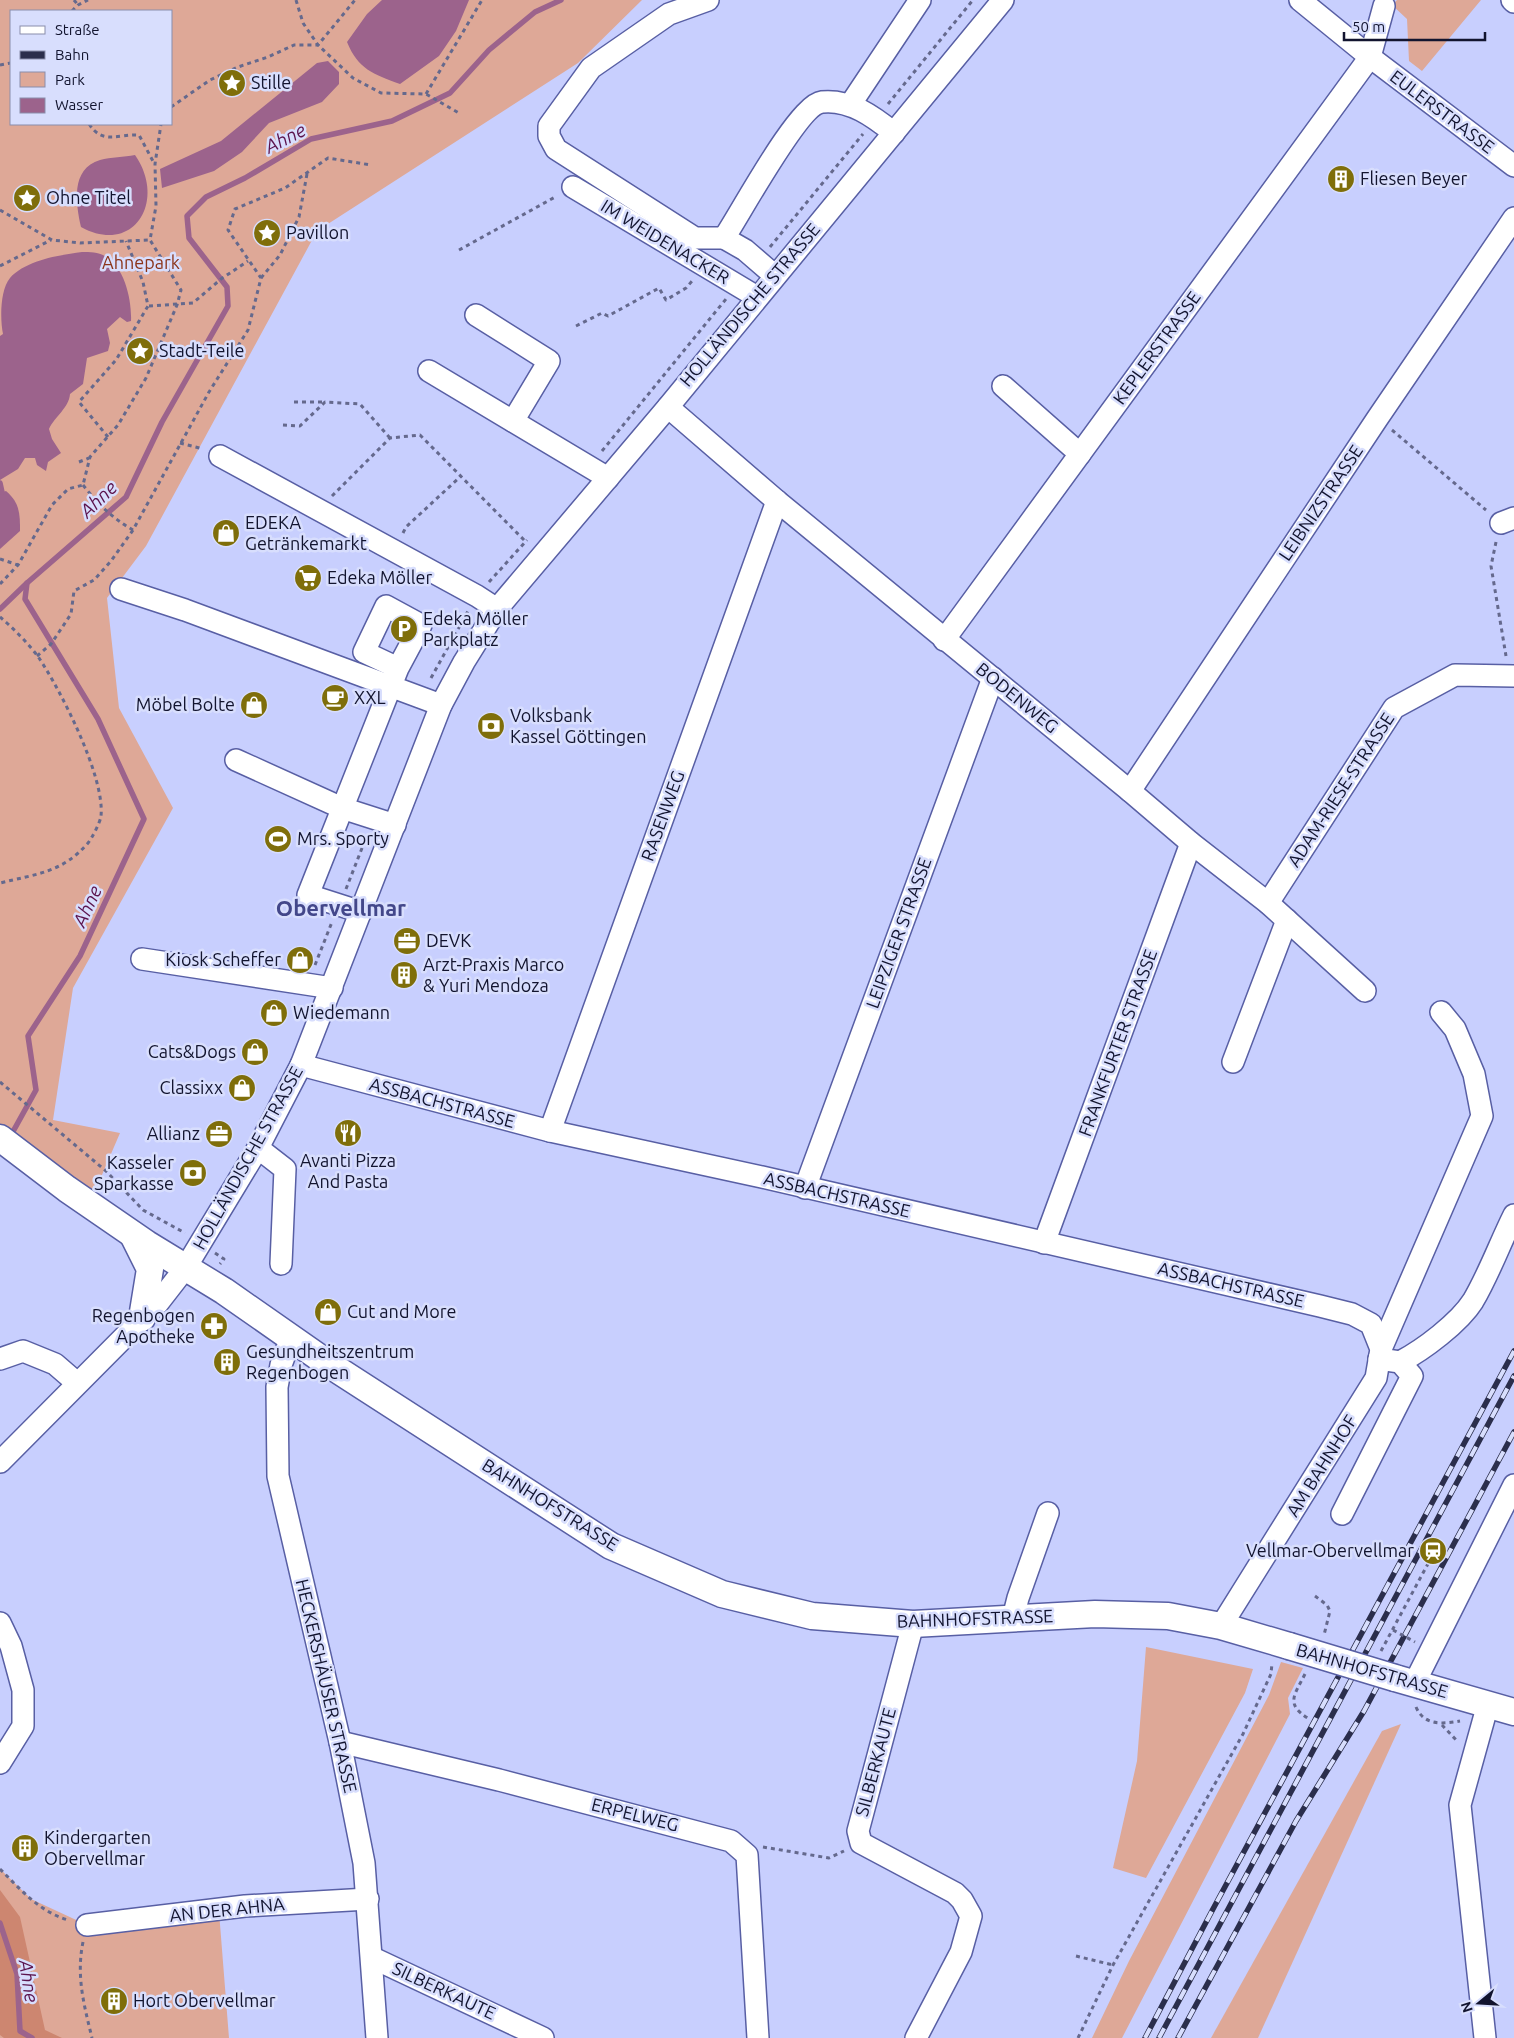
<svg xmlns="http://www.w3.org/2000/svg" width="1514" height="2038" font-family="Ubuntu,sans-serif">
<rect width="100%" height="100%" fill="#c8cffe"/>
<!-- green -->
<g fill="#dea897" fill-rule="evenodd">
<path d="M0,0H642L578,63L317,231L146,546L107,598L119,708L173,808L73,988L53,1120L120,1133L89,1205L0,1138ZM11,11H171V124H11Z"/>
<path d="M1397,0H1481L1422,71L1409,61L1407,19L1392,5Z"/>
<path d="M1146,1647L1253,1669L1245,1693L1146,1878L1113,1868L1137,1761Z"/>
<path d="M1281,1662L1303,1668L1288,1698L1290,1714L1122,2038H1092L1129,1961L1269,1695Z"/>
<path d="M1401,1724L1258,2038H1211L1382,1731Z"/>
<path d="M0,1869L31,1899L87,1925L218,1899L229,2038H0Z"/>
</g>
<!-- forest -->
<path fill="#cd8670" d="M0,1890L20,1917L45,2030L62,2038H4L0,2035Z"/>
<!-- water -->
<g fill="#9c638c">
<path d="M382,0H469L456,31L439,56L400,84C373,74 358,69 347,42L367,14Z"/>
<path d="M328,61L339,72V84L322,102L269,123L242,152L214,171L162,188L160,169L221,141L317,63Z"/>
<path d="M135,155C167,201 134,256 81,227C76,204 70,169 100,160C111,157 124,157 135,155Z"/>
<path d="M82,252C90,252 98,252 105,256C125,267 132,301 131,321L127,322L120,317L107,329L110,343L108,351L87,358L83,384L70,394C69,408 55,416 49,429L52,439L61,453L48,462L46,471L37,465L35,458H25L18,469L0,480V336L3,334C0,319 0,290 10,278C26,260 60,255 82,252Z"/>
<path d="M6,491C20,503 20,514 20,531L0,549V493Z"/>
</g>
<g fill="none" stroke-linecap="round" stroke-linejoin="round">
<!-- stream -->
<g stroke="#9c638c" stroke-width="5.5">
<path d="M0,483L2,492"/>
<path d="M0,609L27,583"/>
<path d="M10,1137L36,1090L28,1036L80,956L144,819L98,719L25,599L27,583L126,497L162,422L228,306L227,287L189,238L187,216L206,197L245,178L311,139L392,121L450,93L489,50L535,12L561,0"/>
<path d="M0,1923L17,1974L20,2031L32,2038"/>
</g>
<!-- minor casing -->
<g stroke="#585fa4" stroke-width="24">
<g id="minor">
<path d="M708,0L669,14L591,68L549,126V136L556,149L695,238H724"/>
<path d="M1300,0L1370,57L1514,166"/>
<path d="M1512,0L1514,2"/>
<path d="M850,105L920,0"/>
<path d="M573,187L757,297"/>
<path d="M774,275L745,250L724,238C741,213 798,105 822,102C850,99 874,117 894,133"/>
<path d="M476,315L549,361L513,421"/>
<path d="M429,371L608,478"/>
<path d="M1003,386L1080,454"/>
<path d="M668,407L777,501L1130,791L1191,843L1268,903L1365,991"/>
<path d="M220,456L477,596L497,609"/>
<path d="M1501,523L1514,518"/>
<path d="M121,589L185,610L441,705"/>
<path d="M944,640L1370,57L1384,6"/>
<path d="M236,760L342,808L395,825"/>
<path d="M1130,791L1377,419L1514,218"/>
<path d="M1268,903L1394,708L1455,675L1514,676"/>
<path d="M361,912L308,895L398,668L421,625L386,606L364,652L398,668"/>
<path d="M142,959L332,988"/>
<path d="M1233,1062L1287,920"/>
<path d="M301,1065L550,1131L762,1177L1320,1306L1352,1314L1371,1324L1381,1349L1376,1378L1221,1626"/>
<path d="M550,1131L777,501"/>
<path d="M258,1148L285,1169L281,1264"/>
<path d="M805,1188L993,678"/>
<path d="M1044,1243L1191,843"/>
<path d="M291,1338L281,1365L277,1387L278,1476L340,1742L364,1863L377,2038"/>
<path d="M1381,1349L1482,1116L1474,1074L1455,1029L1441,1012"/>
<path d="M0,1359L23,1351L55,1364L77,1383"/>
<path d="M1400,1362C1423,1350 1459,1323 1473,1301C1489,1274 1500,1243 1514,1215"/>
<path d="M0,1462L158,1303L186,1267L258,1148L301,1065L441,705L464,662L497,609L668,407L1003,0"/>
<path d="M1342,1514L1412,1376L1400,1362L1379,1359"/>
<path d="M1013,1618L1018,1598L1048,1513"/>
<path d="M0,1623L11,1646L23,1690V1726L0,1763"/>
<path d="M913,1624L858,1831L861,1843L955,1893L962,1900L971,1916L961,1952L916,2038"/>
<path d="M1414,1684L1514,1485"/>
<path d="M340,1742L499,1780L731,1841L747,1855L758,2038"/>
<path d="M87,1925L245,1906L368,1899"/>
<path d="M373,1958L543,2038"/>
<path d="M1485,2038L1460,1805L1488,1704"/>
</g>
</g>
<!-- major casing -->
<g stroke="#585fa4" stroke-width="29">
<g id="major">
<path d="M0,1138L67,1189L147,1244L224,1291L327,1363L611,1546L722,1594L812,1616L913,1624L1095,1614L1168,1616L1221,1626L1289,1646"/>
<path d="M133,1235L150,1269L142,1318"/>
<path d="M1395,1678L1514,1712"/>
</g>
</g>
<!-- path -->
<g stroke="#65698d" stroke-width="3" stroke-dasharray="4 4" stroke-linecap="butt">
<path d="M74,0L78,5"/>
<path d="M296,0L303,23L318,45L353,78L381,93L426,94L459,113"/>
<path d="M72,11L78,5L88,0"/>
<path d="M0,65L11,63"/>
<path d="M426,94L482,0"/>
<path d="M888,104L973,0"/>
<path d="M171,107L210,80L238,67L268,57L294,45H318L355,0"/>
<path d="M89,124C103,145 117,134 139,135L154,163"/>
<path d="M0,210L52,240L80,243L150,240"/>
<path d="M770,247L863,134"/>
<path d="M459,250L557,196"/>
<path d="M0,266L51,240"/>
<path d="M261,278L280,255L299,217L307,174"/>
<path d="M149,306L193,303L221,279L248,261"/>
<path d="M576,326L602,313L608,316L659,288L666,300L686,288L693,280"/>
<path d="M294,402H324"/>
<path d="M283,425L300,426L325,402L360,404L390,438"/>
<path d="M1392,430L1486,510"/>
<path d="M108,437L79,402L116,360L148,306L143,282L126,241"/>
<path d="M180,443L203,449"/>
<path d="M602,451L726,299"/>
<path d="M79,462L89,458"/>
<path d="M83,485C98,504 112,518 133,530"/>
<path d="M332,496L390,438L420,435L526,542"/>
<path d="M403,533L406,527L461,476"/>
<path d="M1496,542L1491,566L1506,656"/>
<path d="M0,559L18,565"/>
<path d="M489,582L527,540"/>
<path d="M0,584L18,565L52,505L68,489L83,485L90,457L118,425L146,378L177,305L181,290L150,240L156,206L155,164L161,124"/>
<path d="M0,617C13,628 29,644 39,658C61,691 105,777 101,816C100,823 92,838 88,843C62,873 36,874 0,883"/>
<path d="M37,656L51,644L71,614L74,591L94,580L111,561L133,530L209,392L248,330L261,278L228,230L235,209L285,188L328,158L371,165"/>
<path d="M431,678L468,611"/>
<path d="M346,889L364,843"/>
<path d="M315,965L332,922"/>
<path d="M0,1082L106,1171L143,1210L185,1233"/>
<path d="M215,1253L224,1259L220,1264"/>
<path d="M1422,1556L1437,1564"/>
<path d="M1315,1596L1327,1605L1330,1611L1324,1635"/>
<path d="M1381,1651L1430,1560"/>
<path d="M1305,1674C1294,1696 1285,1704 1309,1719"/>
<path d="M1416,1707C1424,1726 1443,1724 1460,1721"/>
<path d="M1442,1725L1458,1742"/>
<path d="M763,1847L829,1858L844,1851"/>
<path d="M0,1869C21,1890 40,1912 68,1920"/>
<path d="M83,1942C76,1976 84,2005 92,2038"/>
<path d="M1076,1956L1113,1965"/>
<path d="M1078,2038L1113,1965L1243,1734L1271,1674L1272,1663"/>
</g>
<!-- minor -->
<use href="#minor" stroke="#fff" stroke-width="21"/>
<!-- major -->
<use href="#major" stroke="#fff" stroke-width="26"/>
<!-- rail casing -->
<g stroke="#2b2e4c" stroke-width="5.5">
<g id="rail">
<path d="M1145,2038L1213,1909L1514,1351"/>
<path d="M1159,2038L1514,1376"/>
<path d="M1178,2038L1296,1821L1364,1711L1514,1432"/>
</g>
</g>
<!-- rail -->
<use href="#rail" stroke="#d8defd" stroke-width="4" stroke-dasharray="11" stroke-linecap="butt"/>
<!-- major-bridge casing -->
<g stroke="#585fa4" stroke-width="29" stroke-linecap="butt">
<path id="major-bridge" d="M1289,1646L1395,1678"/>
</g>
<!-- path-bridge -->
<path stroke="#65698d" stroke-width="3" stroke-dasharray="4 4" stroke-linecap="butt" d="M1393,1630L1415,1642"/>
<!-- major-bridge -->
<use href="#major-bridge" stroke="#fff" stroke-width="26"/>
</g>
<!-- icons -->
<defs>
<g id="sight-disc" transform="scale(1.4375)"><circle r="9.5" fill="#7f6e0a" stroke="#d8defd"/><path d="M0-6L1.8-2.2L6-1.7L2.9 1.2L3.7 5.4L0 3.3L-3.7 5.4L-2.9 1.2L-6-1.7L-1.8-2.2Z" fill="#fff"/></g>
<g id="building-disc" transform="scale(1.4375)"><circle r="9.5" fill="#7f6e0a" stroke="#d8defd"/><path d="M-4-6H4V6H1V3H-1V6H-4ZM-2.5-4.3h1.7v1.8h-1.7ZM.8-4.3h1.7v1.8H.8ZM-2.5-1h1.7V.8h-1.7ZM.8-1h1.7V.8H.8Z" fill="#fff"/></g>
<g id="shop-disc" transform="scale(1.4375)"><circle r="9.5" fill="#7f6e0a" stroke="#d8defd"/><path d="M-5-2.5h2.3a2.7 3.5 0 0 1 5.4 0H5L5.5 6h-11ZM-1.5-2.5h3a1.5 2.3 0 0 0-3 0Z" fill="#fff"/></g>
<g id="supermarket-disc" transform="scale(1.4375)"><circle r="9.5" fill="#7f6e0a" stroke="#d8defd"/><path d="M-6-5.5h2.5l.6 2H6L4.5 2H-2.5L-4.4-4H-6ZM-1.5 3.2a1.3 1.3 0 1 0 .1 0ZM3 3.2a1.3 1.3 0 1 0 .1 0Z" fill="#fff"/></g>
<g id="parking-disc" transform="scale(1.4375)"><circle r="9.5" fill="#7f6e0a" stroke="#d8defd"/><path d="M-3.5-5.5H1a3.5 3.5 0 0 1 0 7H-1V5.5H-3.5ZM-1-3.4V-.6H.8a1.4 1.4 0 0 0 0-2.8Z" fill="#fff"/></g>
<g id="cafe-disc" transform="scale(1.4375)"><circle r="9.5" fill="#7f6e0a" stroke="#d8defd"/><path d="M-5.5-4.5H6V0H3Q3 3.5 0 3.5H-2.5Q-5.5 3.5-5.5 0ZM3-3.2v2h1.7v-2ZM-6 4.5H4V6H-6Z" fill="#fff"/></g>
<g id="bank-disc" transform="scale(1.4375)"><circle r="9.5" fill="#7f6e0a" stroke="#d8defd"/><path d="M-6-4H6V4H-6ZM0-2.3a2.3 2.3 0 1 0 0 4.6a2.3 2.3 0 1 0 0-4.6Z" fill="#fff"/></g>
<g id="stadium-disc" transform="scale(1.4375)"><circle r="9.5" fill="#7f6e0a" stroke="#d8defd"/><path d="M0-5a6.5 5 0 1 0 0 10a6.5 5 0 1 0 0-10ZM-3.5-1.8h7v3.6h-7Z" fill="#fff"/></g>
<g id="office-disc" transform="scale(1.4375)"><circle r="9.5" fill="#7f6e0a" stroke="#d8defd"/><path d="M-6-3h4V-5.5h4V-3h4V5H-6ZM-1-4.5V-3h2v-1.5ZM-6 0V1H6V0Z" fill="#fff"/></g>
<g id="restaurant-disc" transform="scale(1.4375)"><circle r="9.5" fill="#7f6e0a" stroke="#d8defd"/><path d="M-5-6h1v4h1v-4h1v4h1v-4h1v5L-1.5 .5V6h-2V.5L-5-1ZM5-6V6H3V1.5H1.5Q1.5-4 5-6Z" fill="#fff"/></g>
<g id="pharmacy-disc" transform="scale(1.4375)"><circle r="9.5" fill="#7f6e0a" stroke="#d8defd"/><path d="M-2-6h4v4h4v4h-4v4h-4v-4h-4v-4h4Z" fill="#fff"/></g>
<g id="station-disc" transform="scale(1.4375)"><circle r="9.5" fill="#7f6e0a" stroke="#d8defd"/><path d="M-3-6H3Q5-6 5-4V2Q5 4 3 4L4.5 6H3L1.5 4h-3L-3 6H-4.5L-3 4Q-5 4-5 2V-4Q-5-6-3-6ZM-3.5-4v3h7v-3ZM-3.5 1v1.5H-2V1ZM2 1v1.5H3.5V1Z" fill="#fff"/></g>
</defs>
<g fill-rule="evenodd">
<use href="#sight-disc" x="232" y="83"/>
<use href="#building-disc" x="1341" y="179"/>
<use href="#sight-disc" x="27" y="198"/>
<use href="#sight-disc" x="267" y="233"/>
<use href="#sight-disc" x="140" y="351"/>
<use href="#shop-disc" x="226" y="533"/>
<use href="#supermarket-disc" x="308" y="578"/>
<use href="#parking-disc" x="404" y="629"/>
<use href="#cafe-disc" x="335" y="698"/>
<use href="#shop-disc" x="254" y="705"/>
<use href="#bank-disc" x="491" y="726"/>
<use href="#stadium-disc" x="278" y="839"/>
<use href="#office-disc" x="407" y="941"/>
<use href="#shop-disc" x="300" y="960"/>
<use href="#building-disc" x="404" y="975"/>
<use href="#shop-disc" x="274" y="1013"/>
<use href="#shop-disc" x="255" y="1052"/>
<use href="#shop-disc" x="242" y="1088"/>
<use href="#restaurant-disc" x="348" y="1133"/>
<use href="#office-disc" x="219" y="1134"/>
<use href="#bank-disc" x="193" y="1173"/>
<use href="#shop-disc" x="328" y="1312"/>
<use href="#pharmacy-disc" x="214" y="1326"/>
<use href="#building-disc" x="227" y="1362"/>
<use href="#station-disc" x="1433" y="1551"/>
<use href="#building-disc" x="25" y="1848"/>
<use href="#building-disc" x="114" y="2001"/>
</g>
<g text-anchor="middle" stroke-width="5" stroke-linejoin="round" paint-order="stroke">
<!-- poi labels -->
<g font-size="18" fill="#12142f" stroke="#d8defd" text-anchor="start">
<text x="251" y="89">Stille</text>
<text x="1360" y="185">Fliesen Beyer</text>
<text x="46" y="204">Ohne Titel</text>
<text x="286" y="239">Pavillon</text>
<text x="159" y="357">Stadt-Teile</text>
<text x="245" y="529">EDEKA<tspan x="245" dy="21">Getränkemarkt</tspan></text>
<text x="327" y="584">Edeka Möller</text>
<text x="423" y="625">Edeka Möller<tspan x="423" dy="21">Parkplatz</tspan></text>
<text x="354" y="704">XXL</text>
<text x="235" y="711" text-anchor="end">Möbel Bolte</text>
<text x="510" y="722">Volksbank<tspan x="510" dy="21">Kassel Göttingen</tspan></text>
<text x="297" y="845">Mrs. Sporty</text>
<text x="426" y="947">DEVK</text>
<text x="281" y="966" text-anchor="end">Kiosk Scheffer</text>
<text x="423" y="971">Arzt-Praxis Marco<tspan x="423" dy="21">&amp; Yuri Mendoza</tspan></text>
<text x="293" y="1019">Wiedemann</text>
<text x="236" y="1058" text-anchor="end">Cats&amp;Dogs</text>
<text x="223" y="1094" text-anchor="end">Classixx</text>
<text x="200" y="1140" text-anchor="end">Allianz</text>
<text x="348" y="1167" text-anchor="middle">Avanti Pizza<tspan x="348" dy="21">And Pasta</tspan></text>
<text x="174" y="1169" text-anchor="end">Kasseler<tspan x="174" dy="21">Sparkasse</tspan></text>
<text x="347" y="1318">Cut and More</text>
<text x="195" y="1322" text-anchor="end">Regenbogen<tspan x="195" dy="21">Apotheke</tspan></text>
<text x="246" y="1358">Gesundheitszentrum<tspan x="246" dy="21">Regenbogen</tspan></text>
<text x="1414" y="1557" text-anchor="end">Vellmar-Obervellmar</text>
<text x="44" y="1844">Kindergarten<tspan x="44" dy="21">Obervellmar</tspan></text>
<text x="133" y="2007">Hort Obervellmar</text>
</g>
<!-- street labels -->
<g font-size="18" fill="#12142f" stroke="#d8defd">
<text transform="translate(1442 112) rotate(37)" y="6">EULERSTRASSE</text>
<text transform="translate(665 242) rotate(31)" y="6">IM WEIDENACKER</text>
<text transform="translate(750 305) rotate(-50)" y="6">HOLLÄNDISCHE STRASSE</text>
<text transform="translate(1157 348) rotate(-54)" y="6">KEPLERSTRASSE</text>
<text transform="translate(1321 503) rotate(-56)" y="6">LEIBNIZSTRASSE</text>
<text transform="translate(1017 698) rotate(39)" y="6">BODENWEG</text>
<text transform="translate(1341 790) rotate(-57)" y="6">ADAM-RIESE-STRASSE</text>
<text transform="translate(663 816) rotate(-70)" y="6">RASENWEG</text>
<text transform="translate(899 933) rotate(-70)" y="6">LEIPZIGER STRASSE</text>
<text transform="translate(1118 1043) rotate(-70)" y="6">FRANKFURTER STRASSE</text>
<text transform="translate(442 1103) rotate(15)" y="6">ASSBACHSTRASSE</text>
<text transform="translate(248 1158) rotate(-61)" y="6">HOLLÄNDISCHE STRASSE</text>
<text transform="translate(837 1195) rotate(13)" y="6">ASSBACHSTRASSE</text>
<text transform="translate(1231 1285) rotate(13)" y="6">ASSBACHSTRASSE</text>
<text transform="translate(1322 1466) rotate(-58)" y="6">AM BAHNHOF</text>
<text transform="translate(550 1505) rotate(32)" y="6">BAHNHOFSTRASSE</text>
<text transform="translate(975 1619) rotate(-2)" y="6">BAHNHOFSTRASSE</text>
<text transform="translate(1372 1671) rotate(16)" y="6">BAHNHOFSTRASSE</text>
<text transform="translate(326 1686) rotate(77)" y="6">HECKERSHÄUSER STRASSE</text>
<text transform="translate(876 1762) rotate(-75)" y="6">SILBERKAUTE</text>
<text transform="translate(635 1815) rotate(14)" y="6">ERPELWEG</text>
<text transform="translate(227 1910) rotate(-6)" y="6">AN DER AHNA</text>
<text transform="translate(444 1991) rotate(25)" y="6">SILBERKAUTE</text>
</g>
<!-- park labels -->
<g font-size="18" fill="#8b351a" stroke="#d8defd">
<text x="141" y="269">Ahnepark</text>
</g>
<!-- water labels -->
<g font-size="19" font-style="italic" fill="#5b134d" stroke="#d8defd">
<text transform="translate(285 138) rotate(-27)" y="7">Ahne</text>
<text transform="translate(98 499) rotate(-44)" y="7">Ahne</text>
<text transform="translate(87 906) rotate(-65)" y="7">Ahne</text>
<text transform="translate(29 1981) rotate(81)" y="7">Ahne</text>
</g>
<!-- district labels -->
<g font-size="22" font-weight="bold" fill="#43478a" stroke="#d8defd">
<text x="341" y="916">Obervellmar</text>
</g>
</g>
<!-- legend -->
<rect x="10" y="10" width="162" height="115" fill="#d8defd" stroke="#898dab"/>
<rect x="20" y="26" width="25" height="8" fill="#ffffff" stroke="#898dab"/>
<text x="55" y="35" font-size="15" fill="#12142f">Straße</text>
<rect x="20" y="51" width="25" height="8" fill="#2b2e4c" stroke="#898dab"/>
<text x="55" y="60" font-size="15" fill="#12142f">Bahn</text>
<rect x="20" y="72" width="25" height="15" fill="#dea897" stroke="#898dab"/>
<text x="55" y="85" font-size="15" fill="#12142f">Park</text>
<rect x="20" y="98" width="25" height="15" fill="#9c638c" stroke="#898dab"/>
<text x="55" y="110" font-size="15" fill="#12142f">Wasser</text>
<!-- north arrow -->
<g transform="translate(1479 2003) rotate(252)" stroke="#d8defd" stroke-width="4" paint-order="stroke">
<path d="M0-4L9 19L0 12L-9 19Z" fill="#12142f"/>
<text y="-8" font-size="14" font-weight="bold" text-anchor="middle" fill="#12142f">N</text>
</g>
<!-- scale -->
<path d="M1344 32v8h141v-8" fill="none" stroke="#12142f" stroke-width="2.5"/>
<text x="1352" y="32" font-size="15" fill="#12142f" stroke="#d8defd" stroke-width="4" paint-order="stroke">50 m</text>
</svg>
